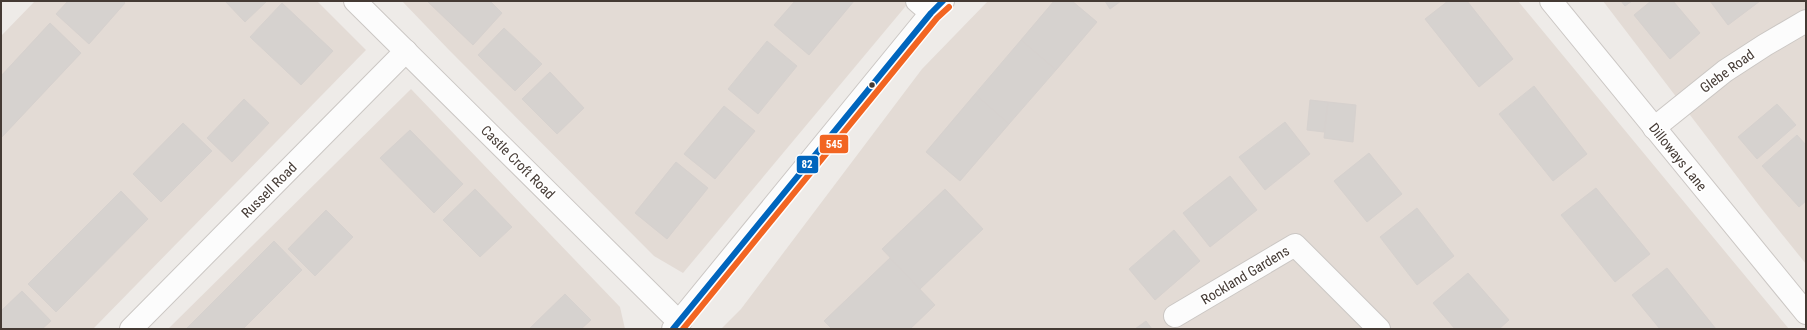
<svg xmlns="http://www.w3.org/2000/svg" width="1807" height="330" font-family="'Roboto Condensed',sans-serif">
<rect width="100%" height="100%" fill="#eeebe8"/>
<!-- residential -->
<g fill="#e3dbd5">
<path d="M35,1H317L366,50L93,329H1V36Z"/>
<path d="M402,1H910L683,273L654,256L449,50Z"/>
<path d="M988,1H1518L1789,329H721L741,309L922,69Z"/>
<path d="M1603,1H1806V264L1761,208Z"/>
<path d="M411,89L620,307L625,329H168Z"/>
</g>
<!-- building -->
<g fill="#d6d2cf" stroke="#d6d1ce">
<path d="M68,1H123L125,3L89,44L56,14Z"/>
<path d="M225,1H267L245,22Z"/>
<path d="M427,1H490L502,13L473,45Z"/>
<path d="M795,1H854L809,55L774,25Z"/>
<path d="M1054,1H1072L1097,22L1056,70L1021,40Z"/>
<path d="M1105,1H1121L1110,9Z"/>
<path d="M1448,1H1467L1513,59L1479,87L1425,19Z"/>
<path d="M1621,1H1632L1625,6Z"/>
<path d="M1651,1H1673L1700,33L1670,59L1634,15Z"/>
<path d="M1710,1H1760L1728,25Z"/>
<path d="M282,3L333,51L301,85L250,37Z"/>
<path d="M50,23L81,53L1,138V76Z"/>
<path d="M504,28L542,64L515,91L478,55Z"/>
<path d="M1021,40L1056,70L1009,124L975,94Z"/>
<path d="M767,41L797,66L758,114L728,89Z"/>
<path d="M550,72L584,108L557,134L522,99Z"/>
<path d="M1534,86L1587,154L1553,181L1499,114Z"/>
<path d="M975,94L1009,124L960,181L926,152Z"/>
<path d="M244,99L269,123L232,162L207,138Z"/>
<path d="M1310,100L1328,102L1324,132L1307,130Z"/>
<path d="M1328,102L1356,105L1353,142L1324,138Z"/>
<path d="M1777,104L1796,125L1757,159L1738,137Z"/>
<path d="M724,106L755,131L715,179L684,154Z"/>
<path d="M1285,122L1310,154L1265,190L1239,157Z"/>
<path d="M183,123L212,151L161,202L133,174Z"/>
<path d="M410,130L463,184L434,213L380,158Z"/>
<path d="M1797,135L1806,145V201L1799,207L1762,166Z"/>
<path d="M1369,153L1402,194L1367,222L1334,181Z"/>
<path d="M676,162L708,188L667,239L635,213Z"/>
<path d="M1230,176L1257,210L1210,247L1183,213Z"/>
<path d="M1596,188L1650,254L1615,282L1561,215Z"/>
<path d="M475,189L512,227L480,257L443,220Z"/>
<path d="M945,189L983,229L920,289L882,249Z"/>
<path d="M121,191L148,219L56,312L28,284Z"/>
<path d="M1417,208L1454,256L1417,285L1380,237Z"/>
<path d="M326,210L353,237L315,276L288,249Z"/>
<path d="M1174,230L1200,261L1155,300L1129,269Z"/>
<path d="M274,241L302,270L243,329H186Z"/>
<path d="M890,258L935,305L910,329H832L824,321Z"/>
<path d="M1667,268L1716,329H1660L1632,295Z"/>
<path d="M1468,273L1509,320L1499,329H1455L1433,303Z"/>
<path d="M22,291L51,321L42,329H1V311Z"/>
<path d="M565,294L591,320L581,329H529Z"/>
<path d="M1146,321L1152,329H1135Z"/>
</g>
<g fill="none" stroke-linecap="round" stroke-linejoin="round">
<!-- minor casing -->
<g stroke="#cbc7c4" stroke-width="24">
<g id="minor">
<path d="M355,1L680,323"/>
<path d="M917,1L931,13"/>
<path d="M1551,1L1806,313"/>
<path d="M1654,128L1725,71L1765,45L1806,21"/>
<path d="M1175,316L1295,245L1379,329"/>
<path d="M131,329L406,51"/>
</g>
</g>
<!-- tertiary casing -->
<g stroke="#cbc7c4" stroke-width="24">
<path id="tertiary" d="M673,329L931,13L943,1"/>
</g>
<!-- minor -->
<use href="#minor" stroke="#fcfcfc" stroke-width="22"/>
<!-- tertiary -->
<use href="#tertiary" stroke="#fcfcfc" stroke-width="22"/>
<!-- bus-1 casing -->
<g stroke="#fff" stroke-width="9">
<path id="bus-1" d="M673,329L931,13L943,1"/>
</g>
<!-- bus-2 casing -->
<g stroke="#fff" stroke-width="9">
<path id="bus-2" d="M683,329L937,18L949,7"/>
</g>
<!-- bus-1 -->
<use href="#bus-1" stroke="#0065bd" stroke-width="6"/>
<!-- bus-2 -->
<use href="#bus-2" stroke="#f26522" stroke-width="6"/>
</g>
<!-- markers -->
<circle fill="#443a34" stroke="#fff" stroke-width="1.5" cx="872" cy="85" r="3.5"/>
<g text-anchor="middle" stroke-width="3.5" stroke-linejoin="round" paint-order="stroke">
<!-- street labels -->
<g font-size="14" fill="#443a34" stroke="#fff">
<text transform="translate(1727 71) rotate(-36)" y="5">Glebe Road</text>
<text transform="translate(1678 157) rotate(51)" y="5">Dilloways Lane</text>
<text transform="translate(518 162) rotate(45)" y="5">Castle Croft Road</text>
<text transform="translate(269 190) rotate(-45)" y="5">Russell Road</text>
<text transform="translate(1245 275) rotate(-31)" y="5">Rockland Gardens</text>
</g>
</g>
<g stroke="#fff" stroke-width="1.5">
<rect x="819" y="134" width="30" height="20" rx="4" fill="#f26522"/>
<rect x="796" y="155" width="23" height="19" rx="4" fill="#0065bd"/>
</g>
<g font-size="11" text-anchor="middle" font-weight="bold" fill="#fff">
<text x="834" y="148">545</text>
<text x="807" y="168">82</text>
</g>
<!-- border -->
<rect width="1807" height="330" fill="none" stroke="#443a34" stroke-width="4"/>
</svg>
